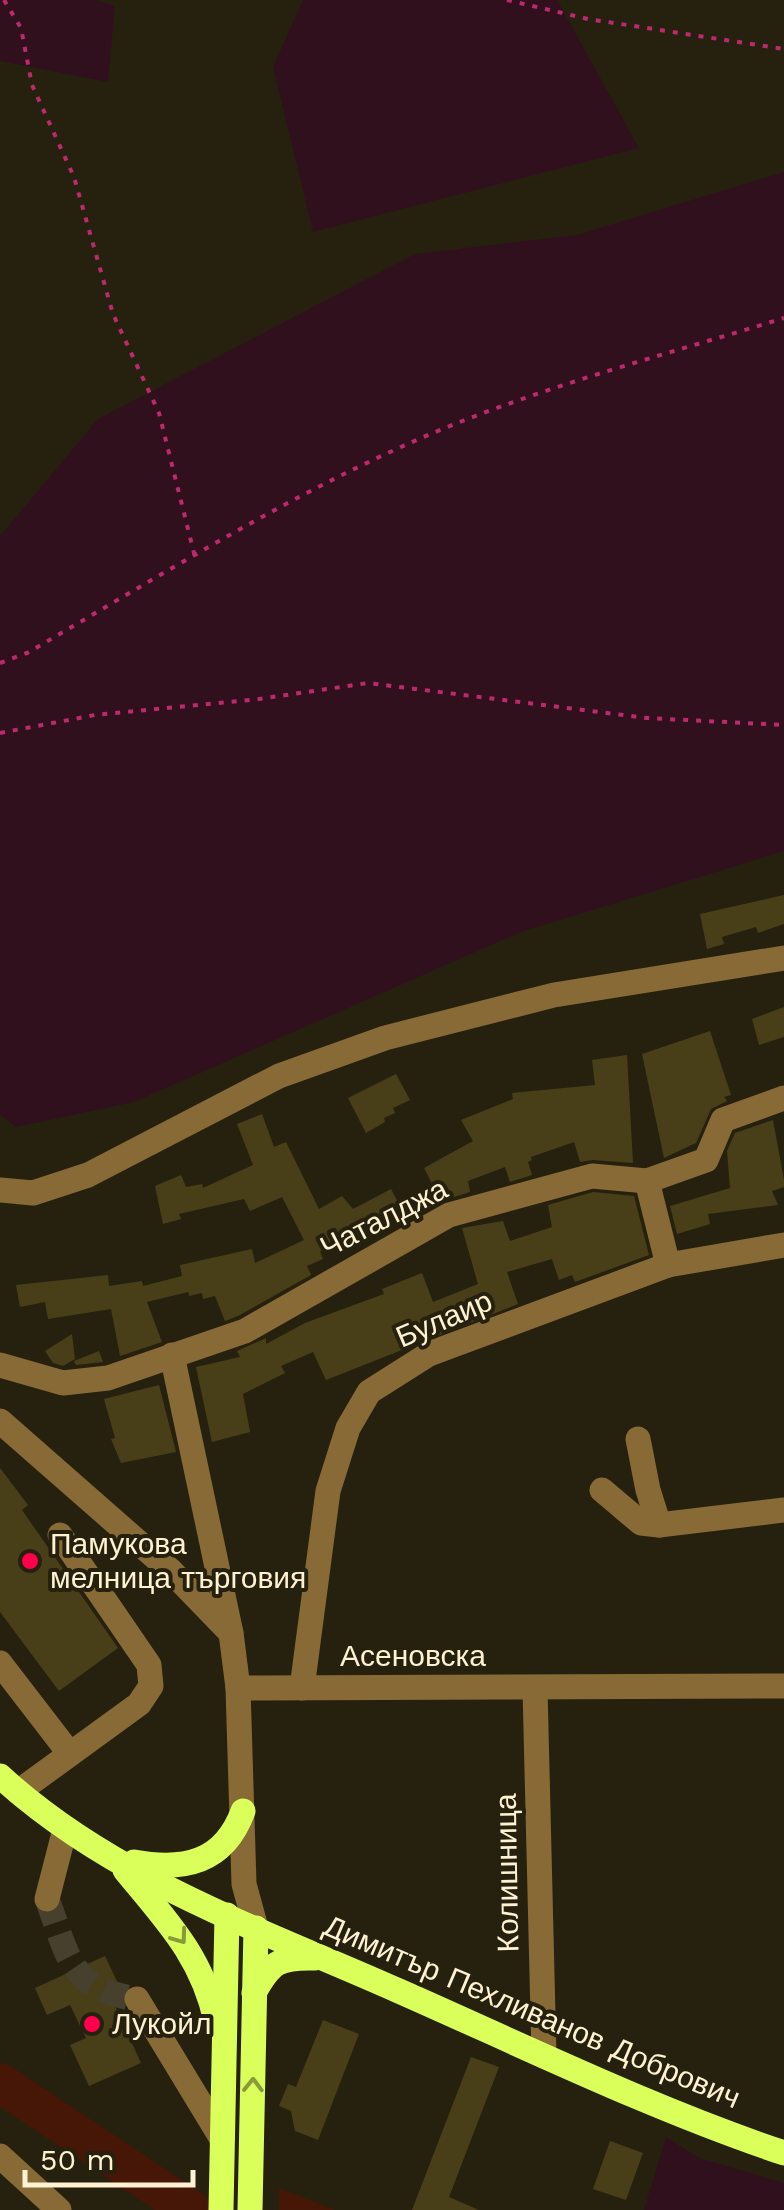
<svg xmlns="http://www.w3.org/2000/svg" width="784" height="2210" font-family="'Work Sans',sans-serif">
<rect width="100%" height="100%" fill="#26210e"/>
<!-- green -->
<g fill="#31101e">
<path d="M0,0H96L115,6L108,82L0,61Z"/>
<path d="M303,0H557L639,148L313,232L273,67Z"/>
<path d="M784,172V851L521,932L134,1102L16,1127L0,1115V536L98,419L415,254L577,235Z"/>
<path d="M666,2137L699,2158L784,2183V2210H644Z"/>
</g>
<!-- water -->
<path fill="#461607" d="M279,2188L335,2210H279Z"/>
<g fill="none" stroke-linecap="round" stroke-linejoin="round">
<!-- river -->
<path stroke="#461607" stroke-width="40" d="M0,2083L191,2210"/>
</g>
<!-- building -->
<g fill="#483f19">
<path d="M784,895V924L758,933L756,927L722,937L724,944L707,949L700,914Z"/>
<path d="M784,1007V1037L759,1045L752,1019Z"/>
<path d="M710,1031L731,1095L724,1097L727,1101L711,1109L696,1143L664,1158L642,1054Z"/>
<path d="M627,1055L633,1163L593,1160L580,1162L574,1142L531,1157L532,1160L528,1162L532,1175L510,1182L505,1167L468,1181L470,1192L441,1201L424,1168L473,1141L461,1120L513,1099L512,1093L595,1085L592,1060Z"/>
<path d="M396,1074L410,1100L393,1108L395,1113L384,1118L385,1122L366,1133L348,1098Z"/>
<path d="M262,1114L274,1147L286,1142L319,1209L342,1196L353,1209L391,1189L404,1213L352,1240L320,1251L323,1259L307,1266L311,1275L238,1316L225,1321L215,1296L203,1299L202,1293L189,1296L188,1292L147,1302L162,1342L120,1356L111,1309L48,1319L45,1302L20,1307L16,1285L108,1275L109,1286L142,1281L143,1286L182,1276L180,1265L252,1249L255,1263L304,1240L282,1197L250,1211L244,1199L179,1214L181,1219L163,1224L155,1186L181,1175L186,1187L202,1184L203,1188L253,1165L237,1124Z"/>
<path d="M773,1120L784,1180V1187L772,1191L778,1205L708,1214L710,1224L677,1234L680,1246L670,1206L730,1188L727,1151L735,1133Z"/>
<path d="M593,1192L634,1196L649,1255L575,1282L572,1275L559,1280L552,1259L507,1272L518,1304L326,1380L313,1352L281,1366L285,1373L243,1394L250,1432L212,1442L196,1367L240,1357L237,1351L266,1338V1344L305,1323L384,1294L382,1289L422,1273L433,1302L478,1284L462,1228L503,1221L510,1241L552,1227L548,1205Z"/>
<path d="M72,1334L75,1359L63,1366L53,1363L45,1351Z"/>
<path d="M99,1351L103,1362L76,1365L74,1361Z"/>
<path d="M159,1385L176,1452L121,1463L111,1439L115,1438L104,1399Z"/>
<path d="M0,1468L28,1505L22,1510L118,1648L59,1691L0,1612Z"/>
<path d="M105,1956L120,1988L109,1993L141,2063L89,2086L70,2045L86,2038L70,2005L47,2015L35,1988Z"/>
<path d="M323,2020L359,2034L318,2140L295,2131L291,2111L279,2106L288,2084L296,2087Z"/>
<path d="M471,2057L499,2067L449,2197L479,2210H412Z"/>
<path d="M610,2141L643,2153L626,2200L593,2189Z"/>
</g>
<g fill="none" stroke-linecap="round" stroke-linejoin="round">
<!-- minor-tunnel -->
<path stroke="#47402c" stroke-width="25" stroke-dasharray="25 12" stroke-linecap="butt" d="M47,1899C69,1957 68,1988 137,1999"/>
<!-- path -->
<g stroke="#bd296d" stroke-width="4" stroke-dasharray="5 8" stroke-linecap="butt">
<path d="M4,0L21,28L32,85L74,177L113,314L159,413L195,557"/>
<path d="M507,0L588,19L784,49"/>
<path d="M0,663L27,653C150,582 272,505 401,447C521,392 658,357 784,318"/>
<path d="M0,733L95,715L259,699L368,683L647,718L784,725"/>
</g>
<!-- minor -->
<g stroke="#886a36" stroke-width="25">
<path d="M647,1181L668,1265"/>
<path d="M0,1190L33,1193L88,1175L279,1076L385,1038L554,995L784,958"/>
<path d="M172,1355L231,1633L238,1688L244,1884L256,1928"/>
<path d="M0,1365L63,1383L108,1378L245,1331L449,1215L592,1176L647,1181L706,1160L723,1120L784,1098"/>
<path d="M0,1421L171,1571L231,1633"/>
<path d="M638,1439L648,1490L659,1525"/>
<path d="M602,1490L641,1523L659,1525L784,1510"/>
<path d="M0,1663L70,1754"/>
<path d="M238,1688L784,1686"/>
<path d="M302,1688L328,1491L348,1428L369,1392L429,1354L668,1265L784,1245"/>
<path d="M535,1688L544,2056"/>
<path d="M18,1792L139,1704L151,1686L149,1665L60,1535"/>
<path d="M47,1899L65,1829"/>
<path d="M137,1999L222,2139"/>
<path d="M0,2156L59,2210"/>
</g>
<!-- major -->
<g stroke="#daff5a" stroke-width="25">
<path d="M0,1776C112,1879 262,1930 399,1991C526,2047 653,2109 784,2153"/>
<path d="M134,1862C184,1871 224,1863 243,1811"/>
<path d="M125,1870C166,1920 202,1956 216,2021"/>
<path d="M254,1993C271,1962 279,1957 315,1958"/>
<path d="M221,2210L227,1915"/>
<path d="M250,2210L256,1928"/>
</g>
</g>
<!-- one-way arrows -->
<defs><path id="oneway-chevron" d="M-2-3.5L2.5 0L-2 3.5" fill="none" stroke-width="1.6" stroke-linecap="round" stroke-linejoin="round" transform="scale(2.5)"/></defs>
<g stroke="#899b38">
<use href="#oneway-chevron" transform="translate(180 1937) rotate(54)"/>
<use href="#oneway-chevron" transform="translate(253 2085) rotate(-89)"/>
</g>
<!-- markers -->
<g fill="#fe004c" stroke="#26210e" stroke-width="4">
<circle cx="30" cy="1561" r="10"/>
<circle cx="92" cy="2024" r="10"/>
</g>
<g text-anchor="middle" stroke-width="8" stroke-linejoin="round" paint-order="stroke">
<!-- street labels -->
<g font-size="30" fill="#fff2d3" stroke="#26210e">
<text transform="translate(384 1218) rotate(-27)" y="10">Чаталджа</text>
<text transform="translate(444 1319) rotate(-23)" y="10">Булаир</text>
<text x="413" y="1666">Асеновска</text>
<text transform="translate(507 1873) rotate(-91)" y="10">Колишница</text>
<text transform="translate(532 2012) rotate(23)" y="10">Димитър Пехливанов Добрович</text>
</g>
<!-- poi labels -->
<g font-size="30" fill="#fff2d3" stroke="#26210e" text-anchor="start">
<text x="50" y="1554">Памукова<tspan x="50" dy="34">мелница търговия</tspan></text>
<text x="112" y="2034">Лукойл</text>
</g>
</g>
<!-- scale -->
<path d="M25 2170v15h168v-15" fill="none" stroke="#fff2d3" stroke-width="5"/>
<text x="40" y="2170" font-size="30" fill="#fff2d3" stroke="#26210e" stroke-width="8" paint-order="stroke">50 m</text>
</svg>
